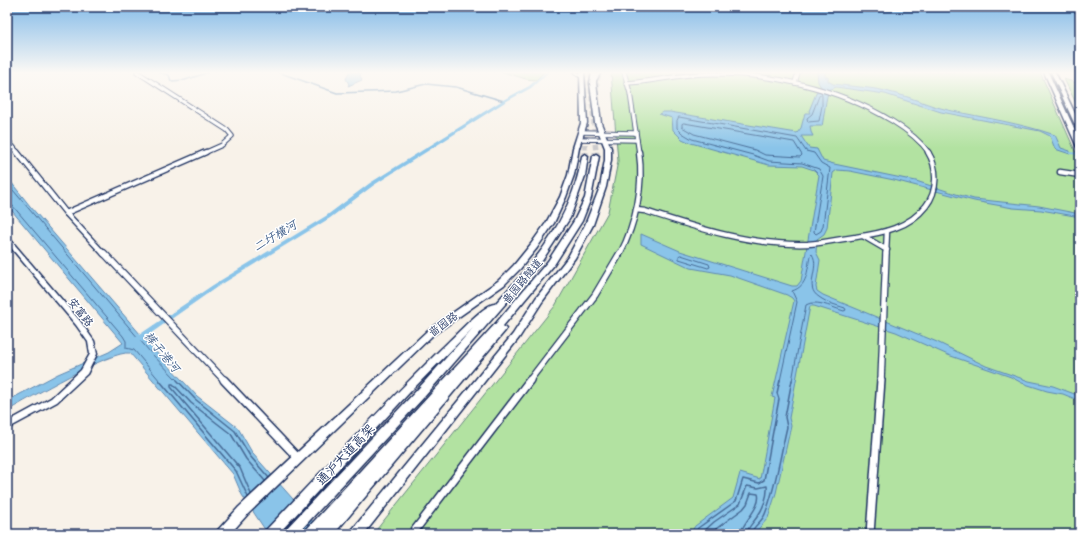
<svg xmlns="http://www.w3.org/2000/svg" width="1087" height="541" font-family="Sriracha,'LXGW WenKai TC',sans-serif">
<rect width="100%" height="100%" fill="#f8f2e9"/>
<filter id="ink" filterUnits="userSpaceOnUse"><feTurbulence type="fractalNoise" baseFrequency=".025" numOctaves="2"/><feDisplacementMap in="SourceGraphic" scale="8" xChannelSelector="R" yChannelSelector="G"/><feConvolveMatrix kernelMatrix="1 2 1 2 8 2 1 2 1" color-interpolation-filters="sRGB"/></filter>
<g filter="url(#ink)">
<!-- green -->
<g fill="#b2e2a1" stroke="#668880">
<path d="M503,72H544L536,80L526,79Z"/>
<path d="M611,72H1040L1080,162V534H373L555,306L608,212L618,161Z"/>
<path d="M1064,79L1080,84V111Z"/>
</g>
<!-- water -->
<g fill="#8ac4e9" stroke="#5e88b1">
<path d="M349,72H362L360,75L362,80L348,86L349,84L346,79Z"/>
<path d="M817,72H825V77H828V81L833,84C853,87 874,87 893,93C912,97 929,106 948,110C985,118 1020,123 1055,135L1061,148L1070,151V154L1055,149L1050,136L1040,131L941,112L885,94L836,87L829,90C826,96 824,117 822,126H810L811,132L813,136H801L809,148L817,149L823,161L834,164L916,181L956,194L974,199L1039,206L1080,214V217L1041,210L1013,208L974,201L894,180L850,171L837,170L833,173L827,228L824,234L817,239L816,252L820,260L816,287L817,291L823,295L937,342L986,366L1029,381L1053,386L1080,396V401L1063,394L1047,391L1022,383L1011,377L948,355L896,332L814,306H810L789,418L791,426L776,493L768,518L754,534H690L695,526L733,498L740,473L760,479L775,398L772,397L794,301L792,298L787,295L730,275L691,268L641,244V234L680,251L792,286H797L801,281L819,175L814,170L802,166L769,165L691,143L682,139L673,130L672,118L659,114L663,112H670L797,133L801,128L805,113H810L809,111L817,91L821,87L818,82Z"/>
<path d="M7,177L30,206L153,349L197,396L238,428L253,454L324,534H268L242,495L233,474L130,353C111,350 28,399 7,411V401L58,374L109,352L123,343L7,205Z"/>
</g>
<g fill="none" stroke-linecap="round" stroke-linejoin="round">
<!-- shore-far1 -->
<g stroke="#476b96" stroke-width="1">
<path d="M822,95V106L819,121L808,122L807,118L812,114L819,96Z"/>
<path d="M679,117L797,138L806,151L814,153L821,163L830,168L823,226L821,231L816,234L814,232L823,176L819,169L802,163L769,161L753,155L692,139L682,133L677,128V121Z"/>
<path d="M684,123L794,142L802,155L800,157L765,155L755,150L694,134L682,127V124Z"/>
<path d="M7,183L150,352L178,381"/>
<path d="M7,203L12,205L123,336L126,341V348L134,350L160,381"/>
<path d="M681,255L709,264L710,267L708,268L679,259V256Z"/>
<path d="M780,381L797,302L792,291C808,286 807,271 810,256L812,254C821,268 803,287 819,297C827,303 836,305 845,308L846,310L844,311C833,308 817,299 806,305L792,381"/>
</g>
<!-- shore -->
<g stroke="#476b96" stroke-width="1.5">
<path d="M159,380L236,471L248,497"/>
<path d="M177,380L195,399L235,431L250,456L269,478"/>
<path d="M251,494L240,468L171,387V384H173L191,403L231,434L246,459L265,481"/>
<path d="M695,534L698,528L736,501L743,479L759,483L764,480L779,399L777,393L780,380"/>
<path d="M701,534L714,522L740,504L747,486L758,488L767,486C768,496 763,509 757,517C753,523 748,527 746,534"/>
<path d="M709,534L743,509L747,504L751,493L758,494C762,506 743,522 740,534"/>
<path d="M751,534C753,526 762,522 765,514C776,487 780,456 787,427L785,417L792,380"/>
</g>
<!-- stream -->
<g stroke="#5e88b1" stroke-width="1.5">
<path d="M158,72L169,75L171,81L185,80L209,72"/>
<path d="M278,72L337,93L396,91L426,84L456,87L504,101"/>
</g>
<!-- canal -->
<g fill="#8ac4e9" fill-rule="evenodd">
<path d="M545,72H549L531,88L505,102L374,185L330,218L217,287L137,343H133L132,341L133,339L213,285L326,216L370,183L503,100L529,86Z"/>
<path d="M1069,152L1080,153V155L1069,154Z"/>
</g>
<!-- trunk-tunnel-far1 -->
<g stroke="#cccbcd" stroke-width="5.5" stroke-dasharray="5.5 2.5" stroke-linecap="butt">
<path d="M584,72L585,153"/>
<path d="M590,72L596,153"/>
<path d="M595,96L599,72"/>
</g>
<!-- trunk-tunnel -->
<g stroke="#cccbcd" stroke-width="7" stroke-dasharray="7 3.5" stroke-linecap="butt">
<path d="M585,152V156"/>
<path d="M596,152V156"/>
</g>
<!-- minor-far3 casing -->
<g stroke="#1b2f5e" stroke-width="5.5">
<g id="minor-far3">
<path d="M137,72L227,130L232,136L222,145L204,153"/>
<path d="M624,72L630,93L639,153"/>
<path d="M626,83C652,82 676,75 702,74C767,72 836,87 892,121C905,129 920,140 929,153"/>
<path d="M795,83L798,72"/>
<path d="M582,132L636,133"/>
<path d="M7,139L18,153"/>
<path d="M579,139L637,140"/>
</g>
</g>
<!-- minor-far2 casing -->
<g stroke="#1b2f5e" stroke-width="7">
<g id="minor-far2">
<path d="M17,152L66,213L104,254"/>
<path d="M1060,172L1080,175"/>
<path d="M636,210L645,211C697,228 752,246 808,244C824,243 840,239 856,237C882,233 909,228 926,206C938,191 938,168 928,152"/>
<path d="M66,213L206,152"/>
<path d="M863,236L887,250"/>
<path d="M620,254C636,223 644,186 639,152"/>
<path d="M886,254L887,231"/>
</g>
</g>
<!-- minor-far1 casing -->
<g stroke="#1b2f5e" stroke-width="8">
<g id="minor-far1">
<path d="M104,253L225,381"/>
<path d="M529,381L595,295L620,253"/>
<path d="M881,381L886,253"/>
</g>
</g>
<!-- minor casing -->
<g stroke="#1b2f5e" stroke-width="10">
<g id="minor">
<path d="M224,380L298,458"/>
<path d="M412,534L530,380"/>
<path d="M870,534L881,380"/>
</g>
</g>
<!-- tertiary casing -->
<g stroke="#1b2f5e" stroke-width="3">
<g id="tertiary">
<path d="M578,72L584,77V79H582L574,72Z"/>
<path d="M597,72H601L594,84H592L591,83Z"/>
<path d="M7,237L9,238L80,321L94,341L97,354L87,374L57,402L7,429V422L51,398L81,370L90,354L88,342L76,325L7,243Z"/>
</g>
</g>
<!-- secondary casing -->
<g stroke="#1b2f5e" stroke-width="3">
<g id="secondary">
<path d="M1044,72H1048L1080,141V149L1077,147Z"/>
<path d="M1051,72H1055L1080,124V131L1077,129Z"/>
</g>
</g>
<!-- primary casing -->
<g stroke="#1b2f5e" stroke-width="3">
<g id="primary">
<path d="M580,72H584L587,123L579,148L574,175L566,197L554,223L537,248L520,269L504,285L433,335L247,515L230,534H216L218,530L239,507L427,331L498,281L514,265L531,244L546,223L560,197L568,175L573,148L581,123Z"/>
<path d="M592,72H596V83L601,123L611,148V160L606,187L593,225L575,258L542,302L519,338L364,534H350L352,530L513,334L536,298L568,257L585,225L600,187L605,160V148L595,123L590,83Z"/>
</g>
</g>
<!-- trunk casing -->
<g stroke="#1b2f5e" stroke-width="3">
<g id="trunk">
<path d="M585,154L588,156L585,176L570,218L540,264L425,396L297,534H283L285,530L417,390L473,328L410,392L278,534H264L266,530C324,469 382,407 442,348C451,340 486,302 495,304C508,289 522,276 534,260C558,230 576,194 582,156Z"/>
<path d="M596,154L599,156L591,198L582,221L554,265L503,326L506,329L505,331L334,534H320L322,530L318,534H304L306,530L497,322L548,261L574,221L585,198L593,156Z"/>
</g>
</g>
<!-- minor-far3 -->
<use href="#minor-far3" stroke="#fff" stroke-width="3.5"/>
<!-- minor-far2 -->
<use href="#minor-far2" stroke="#fff" stroke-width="4.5"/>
<!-- minor-far1 -->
<use href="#minor-far1" stroke="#fff" stroke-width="5.5"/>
<!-- minor -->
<use href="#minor" stroke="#fff" stroke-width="7"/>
<!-- tertiary -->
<use href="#tertiary" fill="#fff" fill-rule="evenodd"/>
<!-- secondary -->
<use href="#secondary" fill="#fff" fill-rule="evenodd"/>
<!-- primary -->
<use href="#primary" fill="#fff" fill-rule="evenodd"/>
<!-- trunk -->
<use href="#trunk" fill="#fff" fill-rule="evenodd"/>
</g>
</g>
<!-- sky -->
<linearGradient id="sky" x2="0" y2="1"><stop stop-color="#82bae8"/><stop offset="0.49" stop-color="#fcf9f5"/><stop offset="1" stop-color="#fcf9f5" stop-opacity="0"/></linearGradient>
<rect width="1087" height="148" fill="url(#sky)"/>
<g text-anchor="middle" stroke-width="3" stroke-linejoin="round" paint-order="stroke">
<!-- street labels -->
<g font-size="11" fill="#1b2f5e" stroke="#fff">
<text transform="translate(522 281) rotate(-50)" y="4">啬园路隧道</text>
<text transform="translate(81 312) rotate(52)" y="4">安富路</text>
<text transform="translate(443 324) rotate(-37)" y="4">啬园路</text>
</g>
<!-- water labels -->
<g font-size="12" font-style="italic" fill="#3c5c88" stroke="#fff">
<text transform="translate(275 236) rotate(-31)" y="4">二圩横河</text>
<text transform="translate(162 352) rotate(51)" y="4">裤子港河</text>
</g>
<!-- near-street labels -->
<g font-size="13" fill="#1b2f5e" stroke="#fff">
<text transform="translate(345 454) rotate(-47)" y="5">通沪大道高架</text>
</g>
</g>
<!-- margin -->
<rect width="1087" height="541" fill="none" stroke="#fff" stroke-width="24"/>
<rect x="12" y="12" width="1063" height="517" fill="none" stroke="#1b2f5e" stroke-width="1.5" filter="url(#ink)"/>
</svg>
